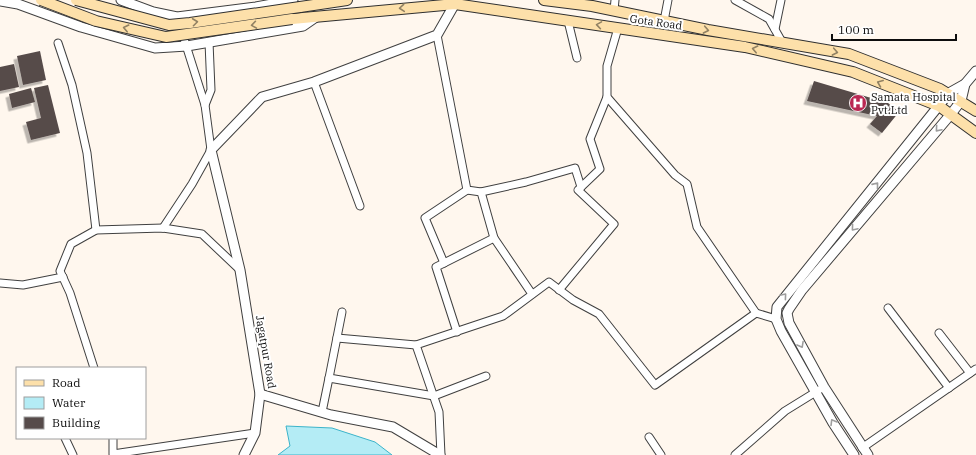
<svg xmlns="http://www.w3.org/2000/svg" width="976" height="455" font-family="'IBM Plex Serif',serif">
<defs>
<filter id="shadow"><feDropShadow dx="-3.5" dy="3.5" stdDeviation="0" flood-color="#0004"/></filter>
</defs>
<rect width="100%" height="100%" fill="#fff7ee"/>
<!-- water -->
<path fill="#b4ecf5" stroke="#3cb4ca" d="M286,426L332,428L375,442L392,455H278L290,446Z"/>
<!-- building -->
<g fill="#564b4a" filter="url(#shadow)">
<path d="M40,51L46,80L23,85L17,56Z"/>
<path d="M14,64L19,87L0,91V67Z"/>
<path d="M814,81L888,103L899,112L882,133L870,124L877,116L807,101Z"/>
<path d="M48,85L60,133L31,140L26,122L41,118L34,88Z"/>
<path d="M31,88L35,102L12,108L9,94Z"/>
</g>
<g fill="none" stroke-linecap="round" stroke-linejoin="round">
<!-- minor casing -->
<g stroke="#404040" stroke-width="9">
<g id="minor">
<path d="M735,0L769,19L782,42"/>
<path d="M614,10L615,0"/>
<path d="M568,21L577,58"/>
<path d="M664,21L668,0"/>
<path d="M618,28L607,66V97L675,175L687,184L697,227L756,313"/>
<path d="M775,29L781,0"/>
<path d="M437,35L467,190L481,192L494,238"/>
<path d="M58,43L72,85L87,153L96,230"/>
<path d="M314,82L360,206"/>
<path d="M205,105L211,90L209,42"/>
<path d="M481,192L526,182L575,168L581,187"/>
<path d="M163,228L192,184L211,150L205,105L178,20"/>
<path d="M444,263L425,218L467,190"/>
<path d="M0,283L23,285L63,277"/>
<path d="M559,290L614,224L578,190L600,169L590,139L607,97"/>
<path d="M888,308L949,388"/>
<path d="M457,332L436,267L494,238L532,294"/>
<path d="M939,333L970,373"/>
<path d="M337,338L416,345"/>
<path d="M94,368L70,293L60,271L71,244L96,230L163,228L202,234L240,270"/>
<path d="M329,378L342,312"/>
<path d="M322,412L329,378L434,396L486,376"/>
<path d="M649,437L661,455"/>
<path d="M65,438L73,455"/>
<path d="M113,438V454L255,433"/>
<path d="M862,448L976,369"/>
<path d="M441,455L439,412L416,345L503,316L549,282L573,300L599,314L655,385L756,313L776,319"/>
<path d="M735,455L785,411L819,390"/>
</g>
</g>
<!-- tertiary casing -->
<g stroke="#404040" stroke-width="11">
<g id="tertiary">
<path d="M121,0L153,12L177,17L256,7L293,0"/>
<path d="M0,1L18,4L81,27L155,48L187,46L303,26L316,17"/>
<path d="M260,394L331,415L393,427L440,455"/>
<path d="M244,455L255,433L260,394L240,270L211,150L262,97L314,82L437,35L457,0"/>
<path d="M854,455L833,423L781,331L776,319L777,307L949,93L965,84L976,71"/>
<path d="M868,455L824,387L789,323L787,313L789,309L802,290L951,114L961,101L965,84"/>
</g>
</g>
<!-- secondary casing -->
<g stroke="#2f2f2f" stroke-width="12">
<g id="secondary">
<path d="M544,0L592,6L708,30L849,54L940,89L976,111"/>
<path d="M300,7L347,0"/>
<path d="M292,19L455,4L745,47L853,72L939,106L976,133"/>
</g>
</g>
<!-- minor -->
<use href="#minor" stroke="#fff" stroke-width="7"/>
<!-- tertiary -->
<use href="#tertiary" stroke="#fff" stroke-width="9"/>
<!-- secondary -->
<use href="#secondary" stroke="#fde0aa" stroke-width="10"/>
<!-- secondary-bridge casing -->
<g stroke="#2f2f2f" stroke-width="12" stroke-linecap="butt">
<g id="secondary-bridge">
<path d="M41,0L96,21L166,37L292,19"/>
<path d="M76,0L169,25L190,23L300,7"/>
</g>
</g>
<!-- secondary-bridge -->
<use href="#secondary-bridge" stroke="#fde0aa" stroke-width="10"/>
</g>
<!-- one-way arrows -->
<defs><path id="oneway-chevron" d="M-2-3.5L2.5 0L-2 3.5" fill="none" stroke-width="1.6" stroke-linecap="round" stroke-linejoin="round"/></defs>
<g stroke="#918163">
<use href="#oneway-chevron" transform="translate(402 8) rotate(175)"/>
<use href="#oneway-chevron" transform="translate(195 22) rotate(-7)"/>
<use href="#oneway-chevron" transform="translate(254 25) rotate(171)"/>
<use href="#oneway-chevron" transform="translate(599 25) rotate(-171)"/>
<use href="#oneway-chevron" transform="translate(126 28) rotate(-167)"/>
<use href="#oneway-chevron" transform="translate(706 30) rotate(11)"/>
<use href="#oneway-chevron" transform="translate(755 49) rotate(-167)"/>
<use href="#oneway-chevron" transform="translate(835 52) rotate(11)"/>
<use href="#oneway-chevron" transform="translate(880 83) rotate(-158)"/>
</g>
<g stroke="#9e9e9e">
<use href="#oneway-chevron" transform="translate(938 129) rotate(131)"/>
<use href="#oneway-chevron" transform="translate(876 185) rotate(-51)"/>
<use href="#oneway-chevron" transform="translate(854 228) rotate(130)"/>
<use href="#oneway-chevron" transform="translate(784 296) rotate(-50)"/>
<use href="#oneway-chevron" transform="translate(801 345) rotate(61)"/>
<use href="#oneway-chevron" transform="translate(833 422) rotate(-121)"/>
</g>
<!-- icons -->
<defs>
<g id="hospital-disc" transform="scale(0.9)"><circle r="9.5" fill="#ba2852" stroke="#fff"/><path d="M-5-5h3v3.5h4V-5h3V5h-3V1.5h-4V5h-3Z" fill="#fff"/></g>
</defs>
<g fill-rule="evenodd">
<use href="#hospital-disc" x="858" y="103"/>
</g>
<g text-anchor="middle" stroke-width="4" stroke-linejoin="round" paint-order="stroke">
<!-- street labels -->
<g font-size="11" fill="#0d0d0d" stroke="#fff">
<text transform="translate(656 22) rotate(8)" y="4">Gota Road</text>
<text transform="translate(266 352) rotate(80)" y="4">Jagatpur Road</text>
</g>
<!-- poi labels -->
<g font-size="11" fill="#0d0d0d" stroke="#fff" text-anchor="start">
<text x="871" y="101">Samata Hospital<tspan x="871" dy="13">Pvt.Ltd</tspan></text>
</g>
</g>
<!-- legend -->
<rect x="16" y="367" width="130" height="72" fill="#ffffff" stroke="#9e9e9e"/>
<rect x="24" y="380" width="20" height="6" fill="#fde0aa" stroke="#9e9e9e"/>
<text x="52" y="387" font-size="12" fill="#0d0d0d">Road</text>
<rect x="24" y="397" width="20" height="12" fill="#b4ecf5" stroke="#9e9e9e"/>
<text x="52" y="407" font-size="12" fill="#0d0d0d">Water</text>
<rect x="24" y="417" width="20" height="12" fill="#564b4a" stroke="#9e9e9e"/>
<text x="52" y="427" font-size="12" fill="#0d0d0d">Building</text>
<!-- scale -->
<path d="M832 34v6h124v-6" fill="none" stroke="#0d0d0d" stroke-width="2"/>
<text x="838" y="34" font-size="12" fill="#0d0d0d" stroke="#ffffff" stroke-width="3" paint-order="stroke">100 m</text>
</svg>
